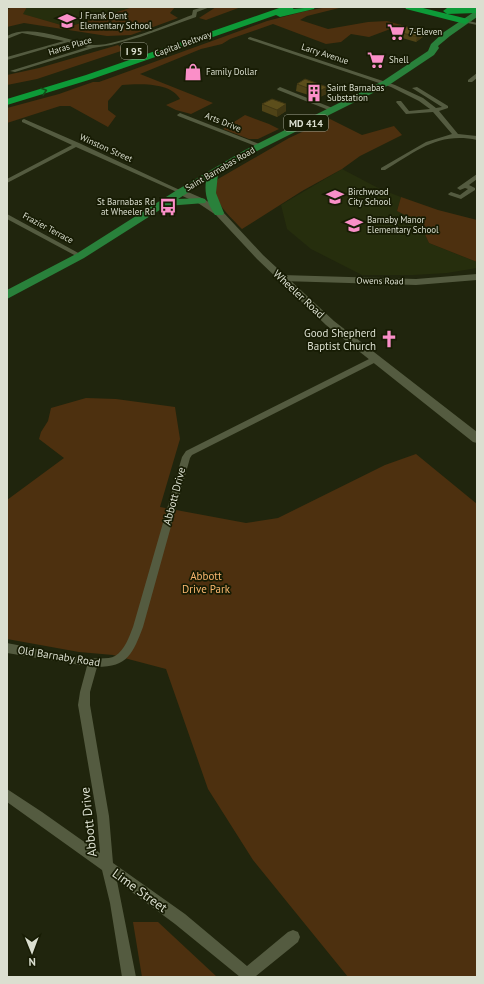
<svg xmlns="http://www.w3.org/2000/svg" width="484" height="984" font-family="'PT Sans',sans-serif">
<rect width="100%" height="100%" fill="#20250d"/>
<!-- built -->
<g fill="#262e0d">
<path d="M27,7H133L68,27L22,14Z"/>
<path d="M342,169L380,189L401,197L397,211L419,222L429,243L477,262V268L447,273L413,275H362L311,249L287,229L281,205Z"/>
</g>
<!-- green -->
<g fill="#4d300f">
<path d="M11,7H27L23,14L68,27L133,7H175L170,13L178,18L131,35L107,36L24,23L7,27V10Z"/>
<path d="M216,7H241L206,20L199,18Z"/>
<path d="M328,7L339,8L307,16L300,20L328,29L368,22L387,21L401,25L369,37L351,34L341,42L326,44L273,24L230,39L222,44L201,49L140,74L213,103L191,114L176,110L166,105L180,99C170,82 139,84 122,85L108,101V110L116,116L108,127L70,106H60L7,123V108L59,94L93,82H99L267,21L306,11Z"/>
<path d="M118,45L124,50L37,79L7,85V75L39,68Z"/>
<path d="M245,115L269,124L279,129L258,139H249L223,129Z"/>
<path d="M330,119L362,135L394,126L402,135L360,156L342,169L302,191L242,229C231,217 207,198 218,179L289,138Z"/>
<path d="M401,197L438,210L477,220V262L429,243L419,222L397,211Z"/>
<path d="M86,398L116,399L175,407L180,439L160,507L246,523L278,518L385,465L416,454L477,504V977H348L253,860L208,789L166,669L113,655L79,652L7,639V500L64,458L39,439L41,432L48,421L51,408Z"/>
<path d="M133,922H158L217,977H142Z"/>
</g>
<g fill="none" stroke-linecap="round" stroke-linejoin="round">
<!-- minor -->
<g fill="#545b40" fill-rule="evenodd">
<path d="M203,7H210L197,12L196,17L140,37L111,45L93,48L15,72L10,71L88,47L68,42L7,60V57L64,41L22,33L7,39V36C31,23 67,41 93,45C113,47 171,23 192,15L193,10Z"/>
<path d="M465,20L477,23V25L463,22Z"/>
<path d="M250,37L395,85L423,98L436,108L442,107L412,88L417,87L448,106V108L439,111L458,134L477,136V140C438,132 417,151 385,170H381V168L426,142L452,134L433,112L406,114L396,102L397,101H401L409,111L430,109L419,101L391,87L248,39V38Z"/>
<path d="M477,73V78L472,82H468V80Z"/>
<path d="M280,87L335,109L336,110L331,111L278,90L277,89Z"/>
<path d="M180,113L262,145L263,146L258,147L178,116L177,115Z"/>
<path d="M24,119L79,143L184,192L179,193L76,147L7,183V179L72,145L22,122V120Z"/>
<path d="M477,174V179L469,185L475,188V190L461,199L449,195L448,194L451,192L460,195L468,189L465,188L460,190L457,188Z"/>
<path d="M7,214L82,255L83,256L82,257H78L7,219Z"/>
<path d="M375,356L378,357L379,359L378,361L192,455L190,458L143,627C133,653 128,667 97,667L90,692V705L109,816L113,863L185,914L247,966L288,932L293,930L298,932L300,937L298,942L256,976L257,977H240L175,924L117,881L136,977H122L110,903L102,870L7,802V789L42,812L100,853L97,816L78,705L80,692L87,666L7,653V643C28,647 98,665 115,656C125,650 129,637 133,627L182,457L186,451Z"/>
</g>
<!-- tertiary -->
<path fill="#545b40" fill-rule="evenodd" d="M477,274V280L416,285L282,281L277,278L282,275L416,279Z"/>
<!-- secondary -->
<path fill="#545b40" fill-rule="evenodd" d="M181,189L204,199L222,211L263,255L334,321L477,432V443L473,442L326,325L257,259L216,215L198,203L178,194L177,192Z"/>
<!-- primary -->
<path fill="#29813b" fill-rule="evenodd" d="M474,12H477V17L450,36L438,46L439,48L434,55L389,85L251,154L218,174L216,193L224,213L223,215H215C208,205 204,194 206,181L178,199L201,198L205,199L206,201L205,203L166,206L84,258L7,299V290L76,254L177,190L245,150L383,81L428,51L431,44L444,32Z"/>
<!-- motorway -->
<g fill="#0d9b38" fill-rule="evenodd">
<path d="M282,7H294L293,9L315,7L314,9L280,17L276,15L92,79L7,105V99L86,75Z"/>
<path d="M405,7H419L468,19L469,21L465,24L406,9Z"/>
<path d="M477,7V13L447,14L443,11L447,8Z"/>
</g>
</g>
<!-- wall -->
<g fill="#4f4317">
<path d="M392,30L424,36L416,42L392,35Z"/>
<path d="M297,84L326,94L318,98L296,91Z"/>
<path d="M262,104L286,111L277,117L262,111Z"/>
</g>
<!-- shaded-wall -->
<g fill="#403713">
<path d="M424,32V36L416,42L417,37Z"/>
<path d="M327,87L326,94L318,98V92Z"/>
<path d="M286,104V111L277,117V110Z"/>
</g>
<!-- building -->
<g fill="#5c4e1b" stroke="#403713">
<path d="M400,25L424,32L417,37L392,30Z"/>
<path d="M305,79L327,87L318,92L297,84Z"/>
<path d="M272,99L286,104L277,110L262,104Z"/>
</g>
<!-- one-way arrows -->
<defs><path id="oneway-chevron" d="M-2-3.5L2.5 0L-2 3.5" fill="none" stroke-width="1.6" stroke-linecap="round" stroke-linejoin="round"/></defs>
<use stroke="#134f19" href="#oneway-chevron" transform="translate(44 91) rotate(-17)"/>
<!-- icons -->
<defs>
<g id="school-bare" transform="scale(1.38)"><path d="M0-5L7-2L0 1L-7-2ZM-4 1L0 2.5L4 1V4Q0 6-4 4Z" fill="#fa8fc8" stroke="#171c04" stroke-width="2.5" paint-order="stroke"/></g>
<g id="supermarket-bare" transform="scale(1.38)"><path d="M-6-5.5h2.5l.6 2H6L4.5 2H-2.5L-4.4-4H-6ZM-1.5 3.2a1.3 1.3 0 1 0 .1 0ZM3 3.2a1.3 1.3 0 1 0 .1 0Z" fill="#fa8fc8" stroke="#171c04" stroke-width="2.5" paint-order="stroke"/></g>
<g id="shop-bare" transform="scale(1.38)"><path d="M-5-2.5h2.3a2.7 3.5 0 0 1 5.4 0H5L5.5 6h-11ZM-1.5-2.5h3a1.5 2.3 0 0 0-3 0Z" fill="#fa8fc8" stroke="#171c04" stroke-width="2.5" paint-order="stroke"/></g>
<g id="building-bare" transform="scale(1.38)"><path d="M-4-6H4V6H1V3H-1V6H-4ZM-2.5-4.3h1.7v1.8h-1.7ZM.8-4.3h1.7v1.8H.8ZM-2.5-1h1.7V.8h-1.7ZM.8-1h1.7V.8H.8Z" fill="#fa8fc8" stroke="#171c04" stroke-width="2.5" paint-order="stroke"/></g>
<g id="bus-bare" transform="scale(1.38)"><path d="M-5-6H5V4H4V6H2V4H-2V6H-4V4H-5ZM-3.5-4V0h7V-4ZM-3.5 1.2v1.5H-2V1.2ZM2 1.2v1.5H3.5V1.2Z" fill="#fa8fc8" stroke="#171c04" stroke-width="2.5" paint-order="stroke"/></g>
<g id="church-bare" transform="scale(1.38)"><path d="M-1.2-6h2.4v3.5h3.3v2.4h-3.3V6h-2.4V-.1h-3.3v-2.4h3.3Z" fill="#fa8fc8" stroke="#171c04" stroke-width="2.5" paint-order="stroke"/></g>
</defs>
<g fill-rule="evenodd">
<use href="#school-bare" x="67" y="21"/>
<use href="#supermarket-bare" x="396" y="32"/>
<use href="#supermarket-bare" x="376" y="60"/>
<use href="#shop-bare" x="193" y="72"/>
<use href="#building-bare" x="314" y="93"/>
<use href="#school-bare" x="335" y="197"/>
<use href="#bus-bare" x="168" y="207"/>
<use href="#school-bare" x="354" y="225"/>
<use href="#church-bare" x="389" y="339"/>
</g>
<g text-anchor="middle" stroke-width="3.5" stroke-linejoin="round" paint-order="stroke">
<!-- far-poi labels -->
<g font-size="9" fill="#dbdfd0" stroke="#171c04" text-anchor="start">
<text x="80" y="19">J Frank Dent<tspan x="80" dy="10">Elementary School</tspan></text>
<text x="409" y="35">7-Eleven</text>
<text x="389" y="63">Shell</text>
<text x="206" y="75">Family Dollar</text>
<text x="327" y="91">Saint Barnabas<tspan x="327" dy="10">Substation</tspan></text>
<text x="348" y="195">Birchwood<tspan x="348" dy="10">City School</tspan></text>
<text x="155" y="205" text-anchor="end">St Barnabas Rd<tspan x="155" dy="10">at Wheeler Rd</tspan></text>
<text x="367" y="223">Barnaby Manor<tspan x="367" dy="10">Elementary School</tspan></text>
</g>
<!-- far-street labels -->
<g font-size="9" fill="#dbdfd0" stroke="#171c04">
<text transform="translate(183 44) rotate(-20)" y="3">Capital Beltway</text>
<text transform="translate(70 46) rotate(-17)" y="3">Haras Place</text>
<text transform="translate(325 54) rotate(18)" y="3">Larry Avenue</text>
<text transform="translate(223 122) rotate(22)" y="3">Arts Drive</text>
<text transform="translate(106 148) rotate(24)" y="3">Winston Street</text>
<text transform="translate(220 169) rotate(-30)" y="3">Saint Barnabas Road</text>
<text transform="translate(48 228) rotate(28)" y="3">Frazier Terrace</text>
<text transform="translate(380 281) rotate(1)" y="3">Owens Road</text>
</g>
<!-- shield labels -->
<g fill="#171c04" stroke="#a0a493" stroke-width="1">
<rect x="121" y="43" width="26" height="16" rx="3"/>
<rect x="284" y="115" width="44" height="16" rx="3"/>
</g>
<g font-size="10" font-weight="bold" fill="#dbdfd0">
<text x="134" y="55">I 95</text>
<text x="306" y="127">MD 414</text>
</g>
<!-- street labels -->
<g font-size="11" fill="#dbdfd0" stroke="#171c04">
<text transform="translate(299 294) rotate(43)" y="4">Wheeler Road</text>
<text transform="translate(174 496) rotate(-75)" y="4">Abbott Drive</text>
<text transform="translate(59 656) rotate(9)" y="4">Old Barnaby Road</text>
</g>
<!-- poi labels -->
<g font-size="11" fill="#dbdfd0" stroke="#171c04" text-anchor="end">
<text x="376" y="337">Good Shepherd<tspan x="376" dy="13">Baptist Church</tspan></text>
</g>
<!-- park labels -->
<g font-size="11" fill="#fab76f" stroke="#171c04">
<text x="206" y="580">Abbott<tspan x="206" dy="13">Drive Park</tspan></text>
</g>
<!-- near-street labels -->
<g font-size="13" fill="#dbdfd0" stroke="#171c04">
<text transform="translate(88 822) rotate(-96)" y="5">Abbott Drive</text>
<text transform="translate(140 890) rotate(36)" y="5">Lime Street</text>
</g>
</g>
<!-- border -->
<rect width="484" height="984" fill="none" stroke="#dbdfd0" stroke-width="16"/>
<!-- north arrow -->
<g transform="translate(32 952) rotate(179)" stroke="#171c04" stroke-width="3" paint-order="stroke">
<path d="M0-3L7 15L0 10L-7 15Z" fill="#dbdfd0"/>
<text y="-6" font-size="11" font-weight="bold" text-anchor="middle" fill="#dbdfd0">N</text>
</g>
</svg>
